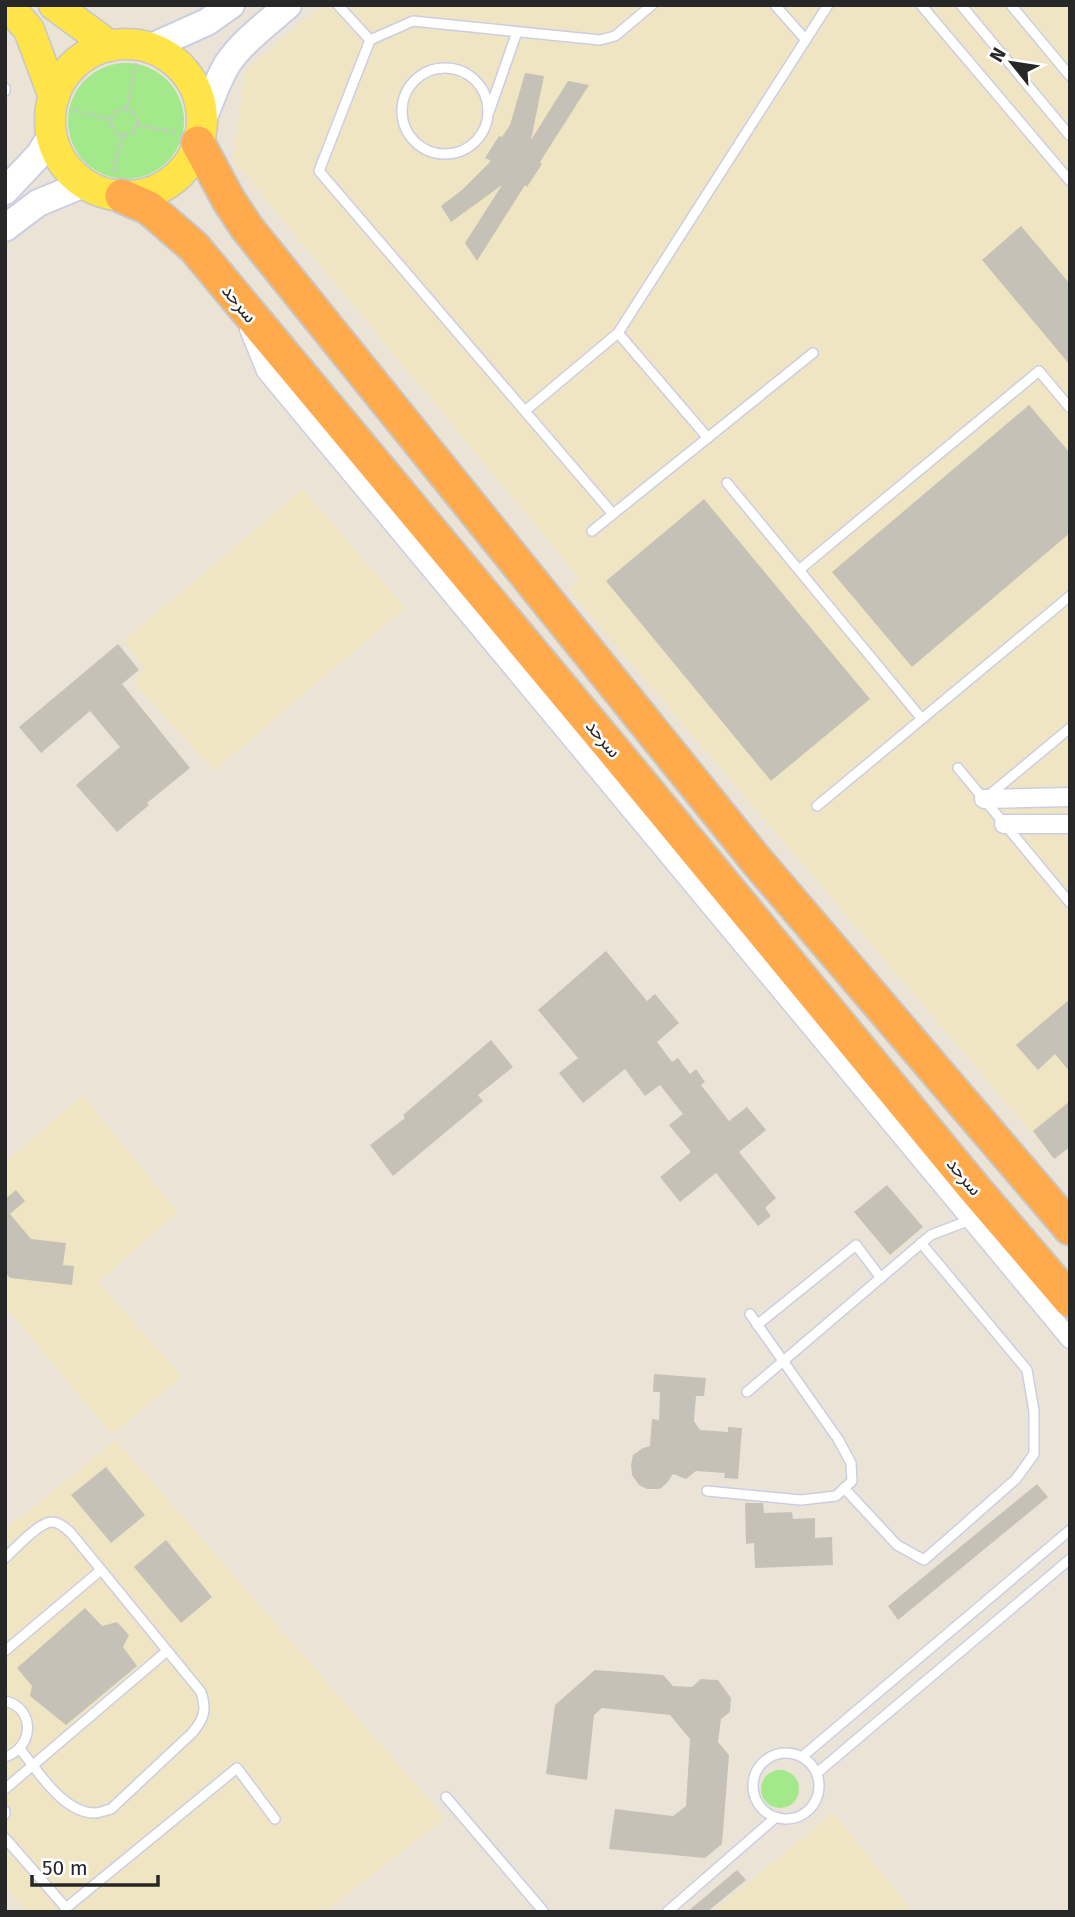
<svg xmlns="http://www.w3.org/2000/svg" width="1075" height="1917" font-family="'Fira Sans','Noto Sans Arabic',sans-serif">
<rect width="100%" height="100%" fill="#ebe4d6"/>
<!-- education -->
<g fill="#f0e5c3">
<path d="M322,5H350L354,10L359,5H1070V1151L1068,1149L1054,1159L568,589L580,579L233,160L245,71Z"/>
<path d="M303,489L405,608L214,771L133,682L144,669L124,640Z"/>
<path d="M82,1095L178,1212L99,1282L182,1377L112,1435L5,1306V1163Z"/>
<path d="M116,1440L445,1818L325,1912H26L5,1887V1530Z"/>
<path d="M833,1813L913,1912H712Z"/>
</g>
<!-- green -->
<g fill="#a3e98b">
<circle cx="126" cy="121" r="58"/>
<circle cx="780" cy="1789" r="19"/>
</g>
<!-- building -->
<g fill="#c6c1b6">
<path d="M525,73L544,76L531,140L568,81L589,85L540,162L542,164L527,187L525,185L477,261L465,243L502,185L451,222L441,206L462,190L491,161L485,158L499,136L502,137L510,125Z"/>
<path d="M1021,226L1070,284V365L982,260Z"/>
<path d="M1029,405L1070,453V533L912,667L832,572Z"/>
<path d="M704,499L870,699L771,781L606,581Z"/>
<path d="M118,644L139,670L122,684L190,768L147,803L149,805L117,832L76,785L120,747L90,711L41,753L19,727Z"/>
<path d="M606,951L647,1001L655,994L679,1023L657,1042L672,1062L678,1058L690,1074L696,1069L705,1082L701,1085L729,1121L747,1107L766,1130L739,1152L776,1198L765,1208L771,1216L758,1226L716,1173L680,1202L660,1177L691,1152L669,1125L683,1114L660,1085L645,1096L625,1069L583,1103L559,1073L578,1058L538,1010Z"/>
<path d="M1070,999V1072L1055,1054L1038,1070L1016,1045Z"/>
<path d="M491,1040L513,1067L478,1095L483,1101L393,1176L370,1145L405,1118L403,1115Z"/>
<path d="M1070,1101V1147L1054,1159L1033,1131Z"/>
<path d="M887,1185L923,1227L890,1255L854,1212Z"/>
<path d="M16,1190L25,1201L10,1214L31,1239L66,1243L63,1265L74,1266L72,1285L10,1278L5,1272V1199Z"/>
<path d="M654,1374L706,1378L704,1396H696L694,1421L700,1430L728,1432V1427L742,1428L738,1479L724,1478L725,1473L696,1471L686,1479L673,1474L667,1483L660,1489H647L639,1485L632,1475L631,1465L633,1455L643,1448L650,1446L652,1419L659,1420L660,1392H653Z"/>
<path d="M106,1467L145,1515L111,1543L71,1495Z"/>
<path d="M1037,1484L1048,1497L898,1620L888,1606Z"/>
<path d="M745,1503H763L764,1513L792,1512L793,1519L815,1518V1538L832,1537L833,1565L755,1568L754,1543L746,1544Z"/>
<path d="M166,1540L212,1597L181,1623L134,1567Z"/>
<path d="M85,1608L102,1626L117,1622L129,1635L123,1647L137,1666L66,1725L30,1696L32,1686L17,1668Z"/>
<path d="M595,1670L663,1675L673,1686L692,1687L701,1679L718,1680L731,1698L730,1712L721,1719L718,1742L729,1755L722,1844L705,1858L609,1849L615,1809L673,1816L686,1806L690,1739L670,1715L602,1708L594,1715L587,1780L546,1774L555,1705Z"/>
<path d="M737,1870L746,1880L707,1912H687Z"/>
</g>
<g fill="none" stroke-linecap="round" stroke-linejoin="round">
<!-- lane casing -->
<g stroke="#cbcee2" stroke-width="12">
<g id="lane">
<path d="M338,5L370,40L413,21L600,40L615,36L652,5"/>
<path d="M775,5L806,40"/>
<path d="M921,5L1070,181"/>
<path d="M961,5L1070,136"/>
<path d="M1011,5L1070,76"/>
<path d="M370,40L319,171L613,514"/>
<circle cx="445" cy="111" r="43"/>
<path d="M5,88V91"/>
<path d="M489,112L517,32"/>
<path d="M618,333L708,438"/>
<path d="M525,411L618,333L828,5"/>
<path d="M727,483L922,719"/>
<path d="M592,531L813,353"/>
<path d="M799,570L1039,371L1070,408"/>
<path d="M958,768L1070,903"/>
<path d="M988,796L1070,728"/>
<path d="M817,806L1070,596"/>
<path d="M757,1325L856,1245L881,1278"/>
<path d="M747,1392L931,1235L970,1220"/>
<path d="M844,1488L897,1545L924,1560L1016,1479L1034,1454V1411L1027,1370L921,1243"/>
<path d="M707,1491L801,1500L836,1496L852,1481L851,1463L838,1439L750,1314"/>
<path d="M5,1558C15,1549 38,1523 51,1522C60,1522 65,1528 71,1533L201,1692C207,1710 204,1719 192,1733L111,1809C106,1810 100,1813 95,1813C63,1813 38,1771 20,1749"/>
<path d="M5,1651L101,1570"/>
<path d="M5,1701C36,1708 34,1748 5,1757"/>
<circle cx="786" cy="1786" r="33"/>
<path d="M803,1756L1070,1530"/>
<path d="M817,1773L1070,1559"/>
<path d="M5,1789L167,1651"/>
<path d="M446,1797L544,1912"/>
<path d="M5,1811V1814"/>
<path d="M5,1838L66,1908"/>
<path d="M65,1912L66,1908L237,1768L275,1819"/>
<path d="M667,1912L776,1817"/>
</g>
</g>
<!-- street casing -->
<g stroke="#cbcee2" stroke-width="21">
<g id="street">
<path d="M249,329L266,371L1070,1339"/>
<path d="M984,799L1070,797"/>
<path d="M1004,824H1070"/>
</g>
</g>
<!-- secondary casing -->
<g stroke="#cbcee2" stroke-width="30">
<g id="secondary">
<path d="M149,48L207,22L231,5"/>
<path d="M201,124C210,104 216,82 228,63C243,41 268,23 288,5"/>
<path d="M5,191L39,155L51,136"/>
<path d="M5,228L38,203L84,184"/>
</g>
</g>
<!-- primary casing -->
<g stroke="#c7c7c7" stroke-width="33">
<g id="primary">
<path d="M8,5L29,30L54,97"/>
<path d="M54,5L110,46"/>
<circle cx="126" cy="120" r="76"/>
</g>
</g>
<!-- highway casing -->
<g stroke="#c7c7c7" stroke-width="37">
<g id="highway">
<path d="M198,143L228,199L247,228L756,860L1070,1228"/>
<path d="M122,196L149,208L194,247L610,746L975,1189L1070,1300"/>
</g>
</g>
<!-- path -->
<g stroke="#c7c7c7" stroke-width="2.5" stroke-dasharray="5 3.5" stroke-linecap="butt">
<path d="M127,108L136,63"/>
<circle cx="124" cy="122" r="13"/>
<path d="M73,110L111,120"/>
<path d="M137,125L175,132"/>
<path d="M113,172L122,134"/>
</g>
<!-- lane -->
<use href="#lane" stroke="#fff" stroke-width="9"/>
<!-- street -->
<use href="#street" stroke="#fff" stroke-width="18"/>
<!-- secondary -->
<use href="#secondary" stroke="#fff" stroke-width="26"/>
<!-- primary -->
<use href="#primary" stroke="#fee448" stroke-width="30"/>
<!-- highway -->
<use href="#highway" stroke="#ffaa4d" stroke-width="33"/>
</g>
<g text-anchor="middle" stroke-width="5" stroke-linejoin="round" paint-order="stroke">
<!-- street labels -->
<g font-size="19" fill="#272727" stroke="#fff">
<text transform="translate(240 303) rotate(51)" y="7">سرحد</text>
<text transform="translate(604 738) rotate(50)" y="7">سرحد</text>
<text transform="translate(965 1176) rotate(50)" y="7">سرحد</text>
</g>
</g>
<!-- border -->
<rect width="1075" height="1917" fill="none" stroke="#272727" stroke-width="14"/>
<!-- north arrow -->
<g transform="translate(1012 63) rotate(300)" stroke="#ffffff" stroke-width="5" paint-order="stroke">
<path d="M0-5L12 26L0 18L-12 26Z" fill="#272727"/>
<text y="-10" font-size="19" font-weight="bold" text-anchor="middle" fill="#272727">N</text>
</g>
<!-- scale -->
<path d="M32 1875v10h126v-10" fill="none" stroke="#272727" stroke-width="3.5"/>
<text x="42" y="1875" font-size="21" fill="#272727" stroke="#ffffff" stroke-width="5" paint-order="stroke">50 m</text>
</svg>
